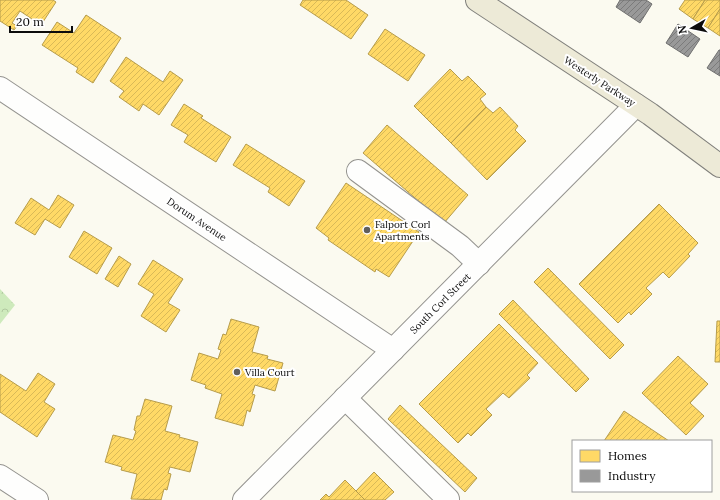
<svg xmlns="http://www.w3.org/2000/svg" width="720" height="500" font-family="Lora,serif">
<defs>
<pattern id="forest-crowns" width="20" height="18" patternUnits="userSpaceOnUse"><rect width="20" height="18" fill="#ceeabc"/><path d="M2 6a3 3 0 1 1 6 0M12 15a3 3 0 1 1 6 0" fill="none" stroke="#b0c8a0"/></pattern>
<pattern id="homes-hatch" width="6" height="6" patternUnits="userSpaceOnUse"><rect width="6" height="6" fill="#ffd966"/><path d="M-1 1l2-2M0 6l6-6M5 7l2-2" fill="none" stroke="#d9b957"/></pattern>
<pattern id="industry-hatch" width="6" height="6" patternUnits="userSpaceOnUse"><rect width="6" height="6" fill="#999"/><path d="M-1 1l2-2M0 6l6-6M5 7l2-2" fill="none" stroke="#7b7b7b"/></pattern>
</defs>
<rect width="100%" height="100%" fill="#fbfaf0"/>
<!-- forest -->
<path fill="url(#forest-crowns)" d="M0,289L15,305L0,324Z"/>
<!-- homes -->
<g fill="url(#homes-hatch)" stroke="#b69c4b">
<path d="M0,0H53L56,2L41,25L20,11L12,23L17,26L14,30L0,21Z"/>
<path d="M303,0H346L368,15L351,39L300,5Z"/>
<path d="M685,0H705L693,19L679,9Z"/>
<path d="M705,0H720V9L708,28L693,19Z"/>
<path d="M720,9V36L708,28Z"/>
<path d="M86,15L121,38L93,83L76,72L78,68L42,45L57,22L74,33Z"/>
<path d="M385,29L425,55L408,81L368,54Z"/>
<path d="M126,57L163,82L170,71L183,80L159,115L143,104L139,111L119,97L124,91L110,81Z"/>
<path d="M450,69L462,81L468,76L486,94L480,99L486,107L451,143L414,106Z"/>
<path d="M184,104L203,116L201,118L231,137L216,162L184,142L188,135L171,125Z"/>
<path d="M486,107L493,113L500,107L518,126L515,130L526,141L487,180L451,143Z"/>
<path d="M387,125L468,195L444,223L363,153Z"/>
<path d="M246,144L305,181L289,206L268,192L270,188L233,165Z"/>
<path d="M346,183L419,232L389,277L376,269L375,272L328,240L329,238L316,228Z"/>
<path d="M58,195L74,205L60,228L45,219L35,235L15,223L31,198L49,210Z"/>
<path d="M659,204L698,243L688,254L690,256L669,278L663,272L646,288L652,294L631,315L629,312L618,323L579,284Z"/>
<path d="M84,231L112,248L97,274L69,257Z"/>
<path d="M119,256L131,264L118,287L105,279Z"/>
<path d="M153,260L183,279L168,303L180,310L166,332L141,316L154,294L138,284Z"/>
<path d="M548,268L624,345L610,359L534,282Z"/>
<path d="M513,300L589,379L576,392L499,314Z"/>
<path d="M231,319L259,327L252,352L268,356L267,359L283,363L275,391L255,385L252,394L255,395L250,412L247,410L243,426L215,418L222,394L205,388L206,385L191,380L199,353L218,359L221,350L218,349L223,334L226,335Z"/>
<path d="M717,321H720V362H715Z"/>
<path d="M499,324L538,363L527,375L530,378L509,398L503,393L486,409L492,415L471,436L468,433L458,443L419,404Z"/>
<path d="M678,356L708,384L690,403L704,416L686,435L642,393Z"/>
<path d="M38,373L55,384L44,402L55,409L37,437L0,412V374L26,391Z"/>
<path d="M145,399L172,406L165,431L180,435L179,437L198,442L190,472L170,467L168,473L171,474L167,490L164,489L161,500L131,499L137,474L121,470L122,467L105,462L113,435L133,440L136,431L134,430L137,416H140Z"/>
<path d="M400,405L477,478L465,492L388,419Z"/>
<path d="M624,411L669,441H604Z"/>
<path d="M374,472L394,492L385,500H365L356,491Z"/>
<path d="M345,480L365,500H320L326,494L329,497Z"/>
</g>
<!-- industry -->
<g fill="url(#industry-hatch)" stroke="#6f6f6f">
<path d="M620,0H646L652,4L640,23L616,7Z"/>
<path d="M678,24L700,39L688,57L666,43Z"/>
<path d="M719,50H720V76L707,68Z"/>
</g>
<g fill="none" stroke-linecap="round" stroke-linejoin="round">
<!-- minor casing -->
<g stroke="#94938f" stroke-width="24">
<g id="minor">
<path d="M0,88L393,350"/>
<path d="M358,171L460,246L479,264"/>
<path d="M345,398L448,499L447,500"/>
<path d="M0,476L37,500"/>
<path d="M244,500L636,105"/>
</g>
</g>
<!-- major casing -->
<g stroke="#81807c" stroke-width="24">
<path id="major" d="M477,0L650,114L720,166"/>
</g>
<!-- minor -->
<use href="#minor" stroke="#fefefd" stroke-width="22"/>
<!-- major -->
<use href="#major" stroke="#edead7" stroke-width="22"/>
</g>
<!-- markers -->
<g fill="#605f5c" stroke="#fff" stroke-width="1.5">
<circle cx="367" cy="230" r="4"/>
<circle cx="237" cy="372" r="4"/>
</g>
<g text-anchor="middle" stroke-width="4" stroke-linejoin="round" paint-order="stroke">
<!-- street labels -->
<g font-size="10" fill="#0c0c0c" stroke="#fff">
<text transform="translate(600 81) rotate(33)" y="4">Westerly Parkway</text>
<text transform="translate(197 219) rotate(34)" y="4">Dorum Avenue</text>
<text transform="translate(440 303) rotate(-45)" y="4">South Corl Street</text>
</g>
<!-- poi labels -->
<g font-size="10" fill="#0c0c0c" stroke="#fff" text-anchor="start">
<text x="375" y="228">Falport Corl<tspan x="375" dy="12">Apartments</tspan></text>
<text x="245" y="376">Villa Court</text>
</g>
</g>
<!-- legend -->
<rect x="572" y="440" width="140" height="52" fill="#ffffff" stroke="#9e9e9e"/>
<rect x="580" y="450" width="20" height="12" fill="#ffd966" stroke="#9e9e9e"/>
<text x="608" y="460" font-size="12" fill="#0c0c0c">Homes</text>
<rect x="580" y="470" width="20" height="12" fill="#999999" stroke="#9e9e9e"/>
<text x="608" y="480" font-size="12" fill="#0c0c0c">Industry</text>
<!-- north arrow -->
<g transform="translate(692 28) rotate(261)" stroke="#ffffff" stroke-width="3" paint-order="stroke">
<path d="M0-3L7 15L0 10L-7 15Z" fill="#0c0c0c"/>
<text y="-6" font-size="11" font-weight="bold" text-anchor="middle" fill="#0c0c0c">N</text>
</g>
<!-- scale -->
<path d="M10 26v6h62v-6" fill="none" stroke="#0c0c0c" stroke-width="2"/>
<text x="16" y="26" font-size="12" fill="#0c0c0c" stroke="#ffffff" stroke-width="3" paint-order="stroke">20 m</text>
</svg>
